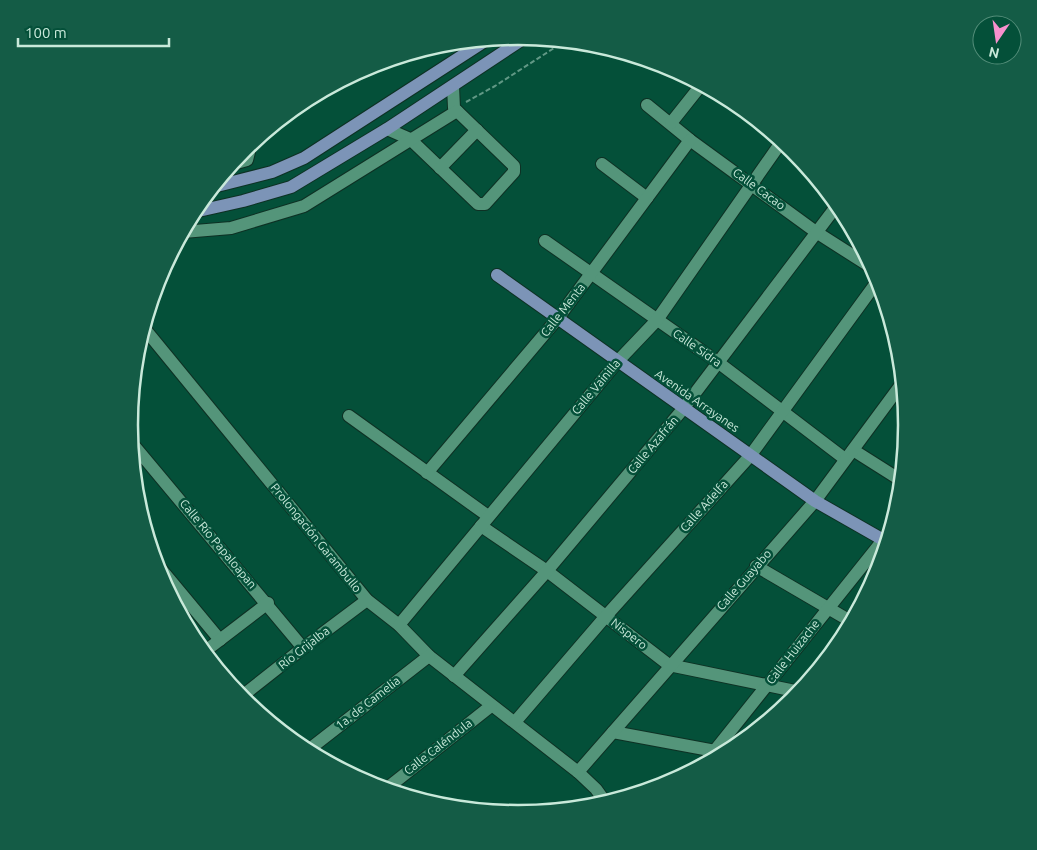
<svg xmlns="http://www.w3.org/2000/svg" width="1037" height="850" font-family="Ubuntu,sans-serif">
<rect width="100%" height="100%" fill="#045039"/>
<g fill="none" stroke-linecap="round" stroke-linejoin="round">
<!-- minor casing -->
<g stroke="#0e3124" stroke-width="14">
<g id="minor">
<path d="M647,105L690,140L816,232L874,269"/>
<path d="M671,123L702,84"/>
<path d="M387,129L410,139L478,204H485L514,172V166L454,108L453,86"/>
<path d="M233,164L247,160L249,152L244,150"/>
<path d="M602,164L647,198"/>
<path d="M440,168L477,130"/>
<path d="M183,232L231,228L304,206L457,111"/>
<path d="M545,241L719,363L845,459"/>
<path d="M144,328L367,600L399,625L429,656L578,772L596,789L606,803"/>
<path d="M349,416L488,516"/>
<path d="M131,442L303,648"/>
<path d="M853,450L902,481"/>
<path d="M427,473L558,318L690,140"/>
<path d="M481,526L547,571L669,665L800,692"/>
<path d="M156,563L220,640"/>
<path d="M756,566L852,622"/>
<path d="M399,625L618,361L657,320L782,141"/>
<path d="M204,652L268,603"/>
<path d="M454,676L547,571L683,409L838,204"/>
<path d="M241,697L303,648L367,600"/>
<path d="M515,722L606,616L750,456L879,279"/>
<path d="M613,732L726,753"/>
<path d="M307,751L429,656"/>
<path d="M704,764L883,540"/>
<path d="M578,772L815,501L903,382"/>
<path d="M386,789L491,706"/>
</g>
</g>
<!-- major casing -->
<g stroke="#0e3124" stroke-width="14">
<g id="major">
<path d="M213,187L272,172L304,158L488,39"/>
<path d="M194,212L243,201L291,187L387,129L526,37"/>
<path d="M497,275L815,501L887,542"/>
</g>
</g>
<!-- path -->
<path stroke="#619885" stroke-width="2" stroke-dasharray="5 2.5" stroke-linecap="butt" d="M466,102L495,86L565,41"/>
<!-- minor -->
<use href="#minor" stroke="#54957a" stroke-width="12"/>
<!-- major -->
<use href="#major" stroke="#7c94b7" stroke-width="12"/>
</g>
<g text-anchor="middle" stroke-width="5" stroke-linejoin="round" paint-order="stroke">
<!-- street labels -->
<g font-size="12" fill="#c9e9da" stroke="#045039">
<text transform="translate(759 189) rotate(36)" y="4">Calle Cacao</text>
<text transform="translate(563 310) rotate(-52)" y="4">Calle Menta</text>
<text transform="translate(697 348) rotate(35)" y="4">Calle Sidra</text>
<text transform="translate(596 387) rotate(-50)" y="4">Calle Vainilla</text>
<text transform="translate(697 401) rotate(35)" y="4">Avenida Arrayanes</text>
<text transform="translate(653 445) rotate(-50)" y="4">Calle Azafrán</text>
<text transform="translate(704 506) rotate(-48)" y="4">Calle Adelfa</text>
<text transform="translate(316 538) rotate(51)" y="4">Prolongación Garambullo</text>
<text transform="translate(218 544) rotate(50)" y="4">Calle Río Papaloapan</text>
<text transform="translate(744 580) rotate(-49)" y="4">Calle Guayabo</text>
<text transform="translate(629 634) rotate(38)" y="4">Nispero</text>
<text transform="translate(304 648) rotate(-38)" y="4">Río Grijalba</text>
<text transform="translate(793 652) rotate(-52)" y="4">Calle Huizache</text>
<text transform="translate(368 703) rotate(-38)" y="4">1a. de Camelia</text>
<text transform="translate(438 747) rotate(-38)" y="4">Calle Caléndula</text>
</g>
</g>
<!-- crop -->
<path d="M0 0H1037V850H0ZM138 425a380 380 0 1 1 760 0a380 380 0 1 1-760 0Z" fill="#145c46" fill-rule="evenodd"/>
<path fill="none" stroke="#c9e9da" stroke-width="2.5" d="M138 425a380 380 0 1 1 760 0a380 380 0 1 1-760 0Z"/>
<!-- north arrow -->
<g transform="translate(997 40) rotate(193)"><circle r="24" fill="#045039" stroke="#538d79"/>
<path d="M0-4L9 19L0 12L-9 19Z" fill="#f790cd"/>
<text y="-8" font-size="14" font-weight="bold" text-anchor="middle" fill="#c9e9da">N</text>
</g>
<!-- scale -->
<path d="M18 38v8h151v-8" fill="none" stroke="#c9e9da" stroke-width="2.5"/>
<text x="25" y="38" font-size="15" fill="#c9e9da" stroke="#045039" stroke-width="4" paint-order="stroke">100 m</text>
</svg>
